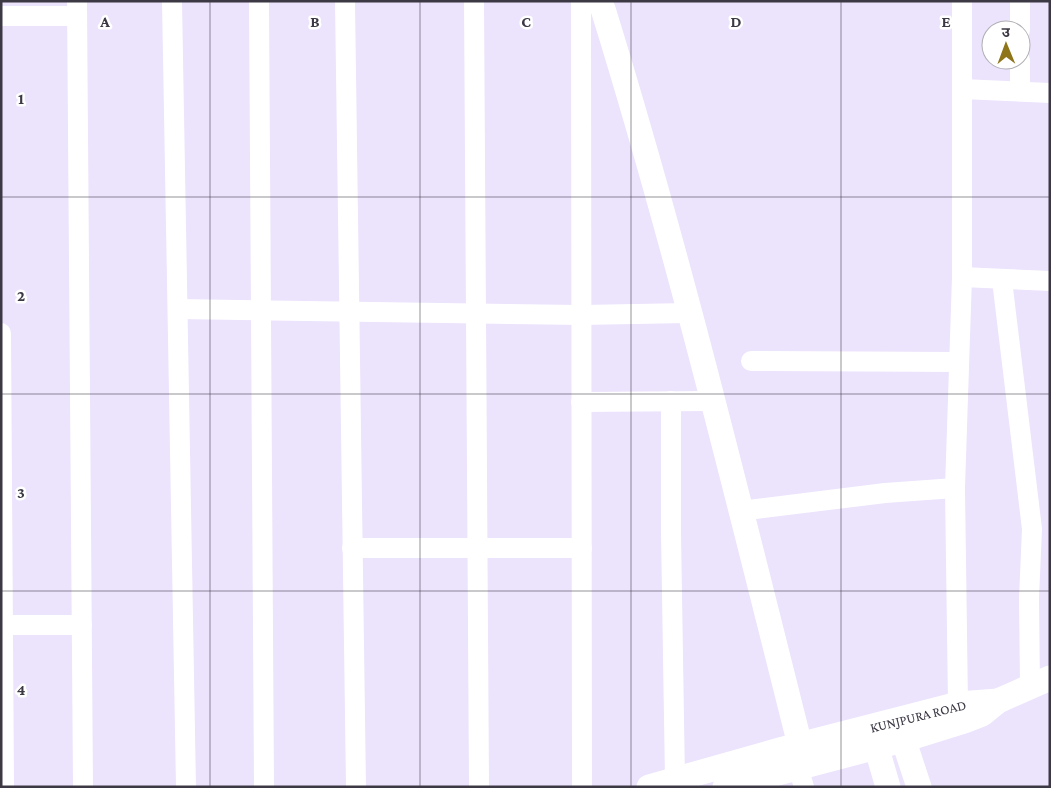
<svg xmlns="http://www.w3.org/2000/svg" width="1051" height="788" font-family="'Crimson Pro','Noto Sans Devanagari',serif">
<rect width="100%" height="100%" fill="#ece3fc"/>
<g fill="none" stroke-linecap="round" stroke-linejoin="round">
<!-- minor -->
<g stroke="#fff" stroke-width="20">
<path d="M77,1L83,787"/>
<path d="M172,1L186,787"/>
<path d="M259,1L264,787"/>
<path d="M345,1L356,787"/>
<path d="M474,1L479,787"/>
<path d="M581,1L582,787"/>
<path d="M1,16H77"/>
<path d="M1020,30V1"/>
<path d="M962,89L1050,93"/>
<path d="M1020,91V60"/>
<path d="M962,277L1050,281"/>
<path d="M1002,280L1032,529L1029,598L1030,688"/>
<path d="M178,309L581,315L689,313"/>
<path d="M1,333L4,787"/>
<path d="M751,361L959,362"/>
<path d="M671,401V532L675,780"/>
<path d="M581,402L712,401"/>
<path d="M740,511L885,493L955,488"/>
<path d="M352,548H582"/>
<path d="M3,625H82"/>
<path d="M958,704L955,488L962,277V1"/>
<path d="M798,767L804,787"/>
</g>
<!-- tertiary -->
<g stroke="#fff" stroke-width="25">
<path d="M598,1L603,9C678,251 738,499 800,745"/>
<path d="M898,723L919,787"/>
<path d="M872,732L888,787"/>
<path d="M649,787L783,749L958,704L998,701"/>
<path d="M725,787L903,740L964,721L982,714L998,701L1050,678"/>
</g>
</g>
<!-- grid -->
<path fill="none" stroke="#3c3844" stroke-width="1" stroke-opacity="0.55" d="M210,1V787M420,1V787M631,1V787M841,1V787M1,197H1050M1,394H1050M1,591H1050"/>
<g text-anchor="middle" stroke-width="5" stroke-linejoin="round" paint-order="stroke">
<!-- street labels -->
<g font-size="14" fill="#3c3844" stroke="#fff">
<text transform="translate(918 716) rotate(-14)" y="5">KUNJPURA ROAD</text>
</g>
</g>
<g font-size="16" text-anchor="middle" font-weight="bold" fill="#3c3844" stroke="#fff" stroke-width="5" stroke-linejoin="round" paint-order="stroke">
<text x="105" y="27">A</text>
<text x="315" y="27">B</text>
<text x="526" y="27">C</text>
<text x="736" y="27">D</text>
<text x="946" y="27">E</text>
<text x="21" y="104">1</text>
<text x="21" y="301">2</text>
<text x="21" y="498">3</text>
<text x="21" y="695">4</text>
</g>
<!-- border -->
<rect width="1051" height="788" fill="none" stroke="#3c3844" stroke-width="5"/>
<!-- north arrow -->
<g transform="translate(1006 45) rotate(359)"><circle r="24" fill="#ffffff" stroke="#b1afb4"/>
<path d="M0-4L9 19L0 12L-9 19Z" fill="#8e751a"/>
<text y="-8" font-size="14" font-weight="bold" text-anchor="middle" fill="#3c3844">उ</text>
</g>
</svg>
